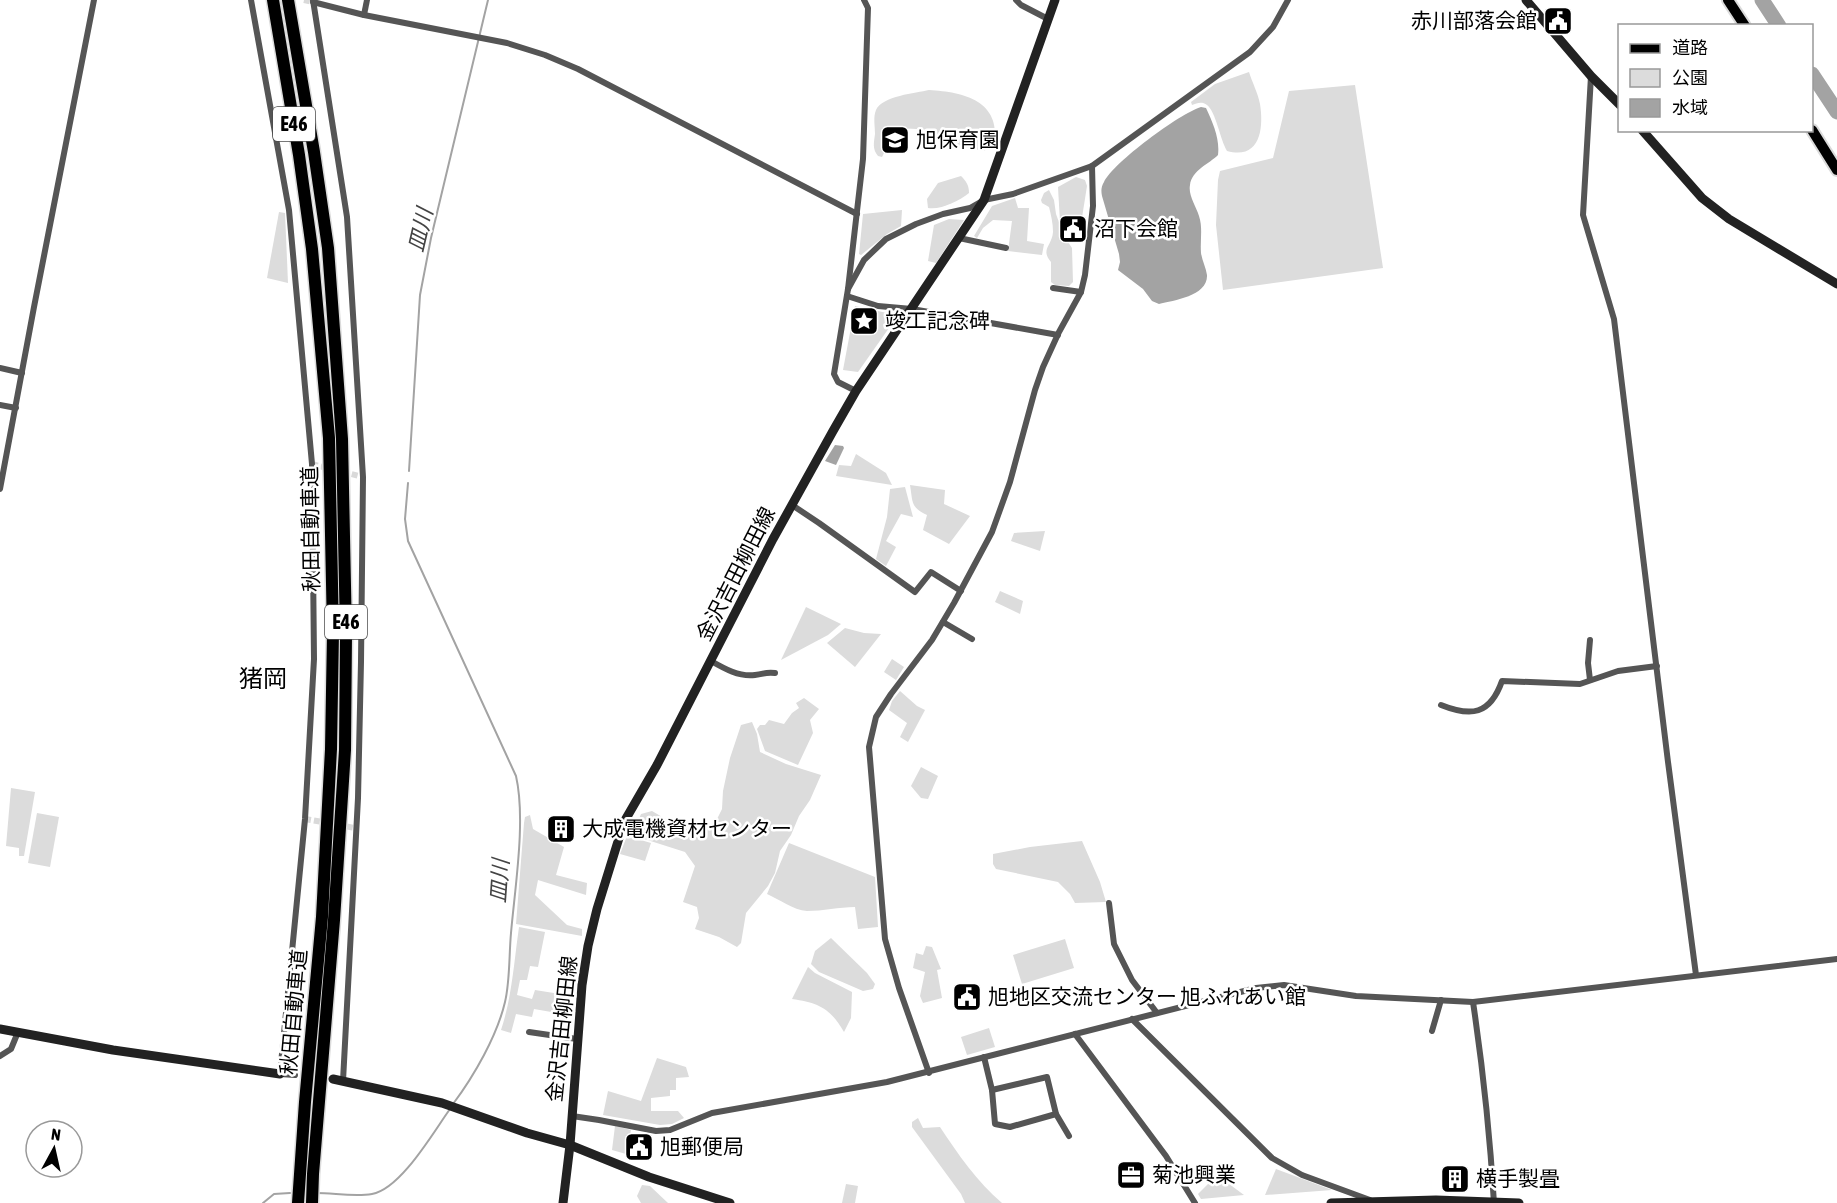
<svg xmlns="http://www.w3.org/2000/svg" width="1837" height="1203" font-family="'Asap Condensed','Noto Sans JP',sans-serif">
<rect width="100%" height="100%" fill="#fff"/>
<!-- green -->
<g fill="#dcdcdc">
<path d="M1249,72C1252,82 1258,93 1260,104C1264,129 1260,160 1227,151C1220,139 1216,112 1207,105C1202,101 1197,103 1192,105L1191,102L1215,84Z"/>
<path d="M1355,85L1383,268L1223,290L1216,225L1218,180L1220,171L1273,158L1289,91Z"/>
<path d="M929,90C964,92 1002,101 994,145L984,151L965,147L948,145L933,130L899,128C885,134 889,146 882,157L878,156C872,149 874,142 875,134C875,126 873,117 876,110C882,96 916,93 929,90Z"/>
<path d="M961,176C966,181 969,185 969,193C959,201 941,210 928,208L927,199L938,183Z"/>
<path d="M1076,177L1085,180L1087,186L1081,224L1060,222L1058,187Z"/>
<path d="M1049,190L1054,200L1056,214L1064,236L1072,248L1073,282L1069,286L1055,285L1051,282V262C1040,249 1052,246 1053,232C1053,223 1051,215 1049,207L1042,203L1041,200L1044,193Z"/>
<path d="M1015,198L1018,208H1029L1027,241L1044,244L1042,255L1008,251L1012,221L993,220L983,228L977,238L974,236L992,206Z"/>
<path d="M902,210L901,226L887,234L861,255L859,254L863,214Z"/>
<path d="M279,212L285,213L288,283L267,278Z"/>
<path d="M949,219L964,220L936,263L928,261L934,225Z"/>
<path d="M855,306L887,313L896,318L858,372L843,370Z"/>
<path d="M856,454L886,473L892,485L836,476L839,465L851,466Z"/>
<path d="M910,485L945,490L944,504L970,516L949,544L923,530L927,515C910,507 913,502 910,485Z"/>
<path d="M905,487L913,517L901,514L886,541L896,547L886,566L876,559L887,517L890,489Z"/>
<path d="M1045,531L1040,551L1011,541L1014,533Z"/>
<path d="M1000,591L1023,601L1020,614L995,602Z"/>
<path d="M806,607L841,624L828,635L781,660Z"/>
<path d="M845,628L864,633L881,634L855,667L827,643Z"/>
<path d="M892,659L904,667L896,680L884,672Z"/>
<path d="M900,691L917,706L925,710L908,742L900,737L907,723L889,710L892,701Z"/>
<path d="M804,698L819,709L810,720L813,733L798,765L765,751L757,729L760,725H765L769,720L784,724L792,713L799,708L796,703Z"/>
<path d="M752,722L757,734L760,752L786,764L821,775L810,800L799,816L791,835L780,851L775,873L768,886L746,913L741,943L737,947L719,937L695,929L699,918L697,907L683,902L695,866L685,852L638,837L635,828L641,814L652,811L681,828L697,831L715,823L722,809L723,791L730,758L741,725Z"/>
<path d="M921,767L938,776L928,799L921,798L911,786Z"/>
<path d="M11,788L35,792L24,856H19V848L6,846Z"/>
<path d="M37,813L59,817L50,867L28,863Z"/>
<path d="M530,815L533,829L564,847L556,875L587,883L586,895L538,880L535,895L567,925L582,929V936L516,924L524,823L525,817Z"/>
<path d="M627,836L651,843L645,861L620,854Z"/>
<path d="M1082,841L1100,882L1106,902L1075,903L1070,894L1058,882L996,869L993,864V854L1030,847Z"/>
<path d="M789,843L875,877L878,927L858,929L855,907C839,907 823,911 807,911C793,910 779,899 767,894Z"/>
<path d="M519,927L545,932L538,967L530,966L527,980H520L517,995L532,999L535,990L560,994L557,1013L534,1009L532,1017L516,1014L511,1033L501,1030C512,997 514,962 519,927Z"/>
<path d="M831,938L867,973L875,984L873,989L863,991L819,972L811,964L815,951Z"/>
<path d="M1065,939L1074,968L1022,984L1013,955Z"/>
<path d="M926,946L932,947L941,969L937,970L942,998L923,1003L920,996L925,972L913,968L916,953L923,955Z"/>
<path d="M808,967L815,973L852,992L851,1018L844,1032C830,1008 819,1003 792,999Z"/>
<path d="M989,1028L995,1047L967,1055L961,1037Z"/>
<path d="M657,1058L686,1067L689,1077L676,1078V1090H670V1096L651,1098V1111H678L684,1118L672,1124L660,1125L603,1115L608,1091L641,1101Z"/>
<path d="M918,1118L923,1128L940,1127C958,1154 977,1182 1002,1203H965L961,1194L912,1127V1122Z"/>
<path d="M615,1126L631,1130L626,1154L612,1150Z"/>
<path d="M1276,1169L1332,1190L1265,1195Z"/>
<path d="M1217,1175L1244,1195L1201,1199L1198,1194Z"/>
<path d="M846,1184L858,1186L855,1203H842Z"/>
<path d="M642,1185L650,1186L668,1203H641L637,1196Z"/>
</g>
<!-- water -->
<g fill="#a3a3a3">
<path d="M1201,107L1206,108C1213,123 1220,139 1218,155C1209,164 1192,170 1190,185C1188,195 1196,206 1199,216C1203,228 1200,240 1201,253C1202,260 1206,268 1207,275C1208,296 1174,300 1159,304L1152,301L1143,289L1118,270L1120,262L1119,254L1102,196C1101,191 1101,187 1104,182C1114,162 1179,114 1201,107Z"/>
<path d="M835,445L843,446L844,448L836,465L825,461Z"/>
</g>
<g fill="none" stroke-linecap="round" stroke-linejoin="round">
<!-- stream -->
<g stroke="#a3a3a3" stroke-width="2">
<path d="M409,471L420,295L431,238L488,0"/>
<path d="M408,483L405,519L408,541L516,776C526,820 515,887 511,933C509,954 510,982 505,1002C497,1036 474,1076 453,1104"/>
<path d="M316,1193C334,1193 354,1197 372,1194C401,1189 434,1131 450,1109"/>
<path d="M263,1203L274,1194L290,1193"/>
</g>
<!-- river -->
<g stroke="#a3a3a3" stroke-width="15">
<path d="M1762,0L1779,26"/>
<path d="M1812,74L1837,112"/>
</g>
<!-- street-tunnel -->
<g stroke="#d9d9d9" stroke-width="6" stroke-dasharray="6 3" stroke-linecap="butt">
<path d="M304,0L313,2"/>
<path d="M312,464L330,469"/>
<path d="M343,472L363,477"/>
<path d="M305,819L328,823"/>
<path d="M338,825L355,828"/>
</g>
<!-- primary casing -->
<g stroke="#dbdbdb" stroke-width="14">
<g id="primary">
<path d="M1728,0L1745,26"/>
<path d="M1812,130L1837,170"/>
</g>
</g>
<!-- highway casing -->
<g stroke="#dbdbdb" stroke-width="15">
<g id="highway">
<path d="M273,0L299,155L312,249L329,438L333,632L331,749L322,917L305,1102L298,1203"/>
<path d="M288,0L314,152L328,248L342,439L346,634L345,750L334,920L313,1174L312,1203"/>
</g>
</g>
<!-- street -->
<g stroke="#555" stroke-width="6">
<path d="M251,0L289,210L312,464L314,659L305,819L280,1074L295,1075"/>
<path d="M313,0L347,217L363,477L361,662L358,798L343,1081"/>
<path d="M1016,0L1021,5L1048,19"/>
<path d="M313,2L364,15L507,43L545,55L578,69L857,214"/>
<path d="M364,15L367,0"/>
<path d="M1591,76L1583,215L1614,319L1668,762L1696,975"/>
<path d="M959,238L1006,248"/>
<path d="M1053,288L1081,292"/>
<path d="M848,289L864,260L886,239L916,224L943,214L970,208L984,200L1013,194L1092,166L1250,52L1273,27L1288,0"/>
<path d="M847,296L878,306L912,309L1058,335"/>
<path d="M0,368L22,373"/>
<path d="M856,391L838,382L834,374L848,289L863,159L868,8L864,0"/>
<path d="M0,405L16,408"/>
<path d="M0,489L34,307L94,0"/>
<path d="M792,505L819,523L915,592L931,572L961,591"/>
<path d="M943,622L972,639"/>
<path d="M1590,640L1588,663L1590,680"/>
<path d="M711,661C725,669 739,677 755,675C765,674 764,672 775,673"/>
<path d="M1441,705C1471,717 1490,715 1502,681L1580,684L1618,671L1657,666"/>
<path d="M1109,903L1114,944L1132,980L1157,1013"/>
<path d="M1473,1002C1483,1069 1490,1136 1494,1203"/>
<path d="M1132,1019L1272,1158L1302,1175L1370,1200"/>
<path d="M1432,1031L1441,1000"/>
<path d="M529,1032L577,1039"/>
<path d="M1075,1034L1166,1156L1195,1203"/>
<path d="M0,1056L11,1049L18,1032"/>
<path d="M984,1057L992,1090L995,1124L1010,1127L1056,1114"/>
<path d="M929,1073L899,988L885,939L869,747L876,717L891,694L932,640L954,603L992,532L1010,482L1035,390L1043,367L1059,332L1081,292L1085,275L1093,206L1092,166"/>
<path d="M992,1090L1047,1077L1056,1114L1069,1136"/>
<path d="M572,1116L599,1120L656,1131L670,1130L712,1113L887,1082L1256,988L1284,985L1356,996L1473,1002L1837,959"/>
</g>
<!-- secondary -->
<g stroke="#222" stroke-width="9">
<path d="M1526,0L1591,76L1620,105"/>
<path d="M1642,130L1702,198L1729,219L1837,284"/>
<path d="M0,1029L113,1050L280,1074"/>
<path d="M333,1079L442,1103L527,1133L570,1145L649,1177L730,1203"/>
<path d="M563,1203L570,1145L582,985L588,946L597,909L624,822L657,765L773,539L833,431L856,391L984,200L1055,0"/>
<path d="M1331,1203L1436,1200L1519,1203"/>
</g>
<!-- primary -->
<use href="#primary" stroke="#000" stroke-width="10"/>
<!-- highway -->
<use href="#highway" stroke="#000" stroke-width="12"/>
</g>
<!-- icons -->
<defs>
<g id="civic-square" transform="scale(1.5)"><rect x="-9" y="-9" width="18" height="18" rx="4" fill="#000" stroke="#fff"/><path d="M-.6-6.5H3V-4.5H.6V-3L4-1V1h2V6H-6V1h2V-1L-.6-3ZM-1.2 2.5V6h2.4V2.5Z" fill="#fff"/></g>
<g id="school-square" transform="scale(1.5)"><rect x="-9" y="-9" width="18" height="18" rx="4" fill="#000" stroke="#fff"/><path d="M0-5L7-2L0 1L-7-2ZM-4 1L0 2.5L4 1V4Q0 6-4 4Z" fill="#fff"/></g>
<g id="sight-square" transform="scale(1.5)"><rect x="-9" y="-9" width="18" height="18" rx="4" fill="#000" stroke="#fff"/><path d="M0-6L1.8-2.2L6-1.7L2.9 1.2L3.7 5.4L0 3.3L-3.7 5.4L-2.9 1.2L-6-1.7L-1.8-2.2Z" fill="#fff"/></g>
<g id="building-square" transform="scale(1.5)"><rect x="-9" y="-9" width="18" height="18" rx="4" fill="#000" stroke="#fff"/><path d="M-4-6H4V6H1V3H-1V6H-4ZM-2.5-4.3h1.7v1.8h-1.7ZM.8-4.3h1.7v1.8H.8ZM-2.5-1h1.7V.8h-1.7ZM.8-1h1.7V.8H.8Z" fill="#fff"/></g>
<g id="office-square" transform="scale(1.5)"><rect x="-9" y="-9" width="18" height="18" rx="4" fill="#000" stroke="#fff"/><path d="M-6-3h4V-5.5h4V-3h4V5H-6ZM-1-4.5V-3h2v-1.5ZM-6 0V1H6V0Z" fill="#fff"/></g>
</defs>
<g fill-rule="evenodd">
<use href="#civic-square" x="1558" y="21"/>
<use href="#school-square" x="895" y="140"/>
<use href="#civic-square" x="1073" y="229"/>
<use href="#sight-square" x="864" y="321"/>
<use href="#building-square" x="561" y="829"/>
<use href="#civic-square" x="967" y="997"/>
<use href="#civic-square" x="639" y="1147"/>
<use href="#office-square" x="1131" y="1175"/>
<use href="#building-square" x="1455" y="1179"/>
</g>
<g text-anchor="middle" stroke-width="5" stroke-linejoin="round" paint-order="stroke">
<!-- shield labels -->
<g fill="#fff" stroke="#4c4c4c" stroke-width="1.5">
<rect x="273" y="107" width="42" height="34" rx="4.5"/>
<rect x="325" y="605" width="42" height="34" rx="4.5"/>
</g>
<g font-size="20" font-weight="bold" fill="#000">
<text x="294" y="131">E46</text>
<text x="346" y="629">E46</text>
</g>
<!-- poi labels -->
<g font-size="21" fill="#000" stroke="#fff" text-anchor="start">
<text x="1537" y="28" text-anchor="end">赤川部落会館</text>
<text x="916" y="147">旭保育園</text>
<text x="1094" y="236">沼下会館</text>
<text x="885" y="328">竣工記念碑</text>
<text x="582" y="836">大成電機資材センター</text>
<text x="988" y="1004">旭地区交流センター 旭ふれあい館</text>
<text x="660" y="1154">旭郵便局</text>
<text x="1152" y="1182">菊池興業</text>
<text x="1476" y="1186">横手製畳</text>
</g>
<!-- street labels -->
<g font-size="21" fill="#000" stroke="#fff">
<text transform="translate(311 529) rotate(-91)" y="7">秋田自動車道</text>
<text transform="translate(736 574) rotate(-63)" y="7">金沢吉田柳田線</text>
<text transform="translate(294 1012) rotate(-85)" y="7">秋田自動車道</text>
<text transform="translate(562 1029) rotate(-84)" y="7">金沢吉田柳田線</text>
</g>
<!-- water labels -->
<g font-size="22" font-style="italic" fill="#444" stroke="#fff">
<text transform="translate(420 230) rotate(-77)" y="8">皿川</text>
<text transform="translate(499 881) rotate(-86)" y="8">皿川</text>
</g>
<!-- quarter labels -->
<g font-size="24" fill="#000" stroke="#fff">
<text x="263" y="687">猪岡</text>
</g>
</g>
<!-- legend -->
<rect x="1618" y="24" width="195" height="108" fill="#ffffff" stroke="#999999" stroke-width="1.5"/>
<rect x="1630" y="44" width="30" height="9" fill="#000000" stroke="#999999" stroke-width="1.5"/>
<text x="1672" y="54" font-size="18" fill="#000000">道路</text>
<rect x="1630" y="69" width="30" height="18" fill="#dcdcdc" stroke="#999999" stroke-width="1.5"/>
<text x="1672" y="84" font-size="18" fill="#000000">公園</text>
<rect x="1630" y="99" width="30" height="18" fill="#a3a3a3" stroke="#999999" stroke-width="1.5"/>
<text x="1672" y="114" font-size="18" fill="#000000">水域</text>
<!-- north arrow -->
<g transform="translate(54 1149) rotate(8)"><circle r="28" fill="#ffffff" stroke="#999999" stroke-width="1.5"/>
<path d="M0-4.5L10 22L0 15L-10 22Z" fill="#000000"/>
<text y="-9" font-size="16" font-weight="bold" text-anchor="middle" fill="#000000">N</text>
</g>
</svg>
